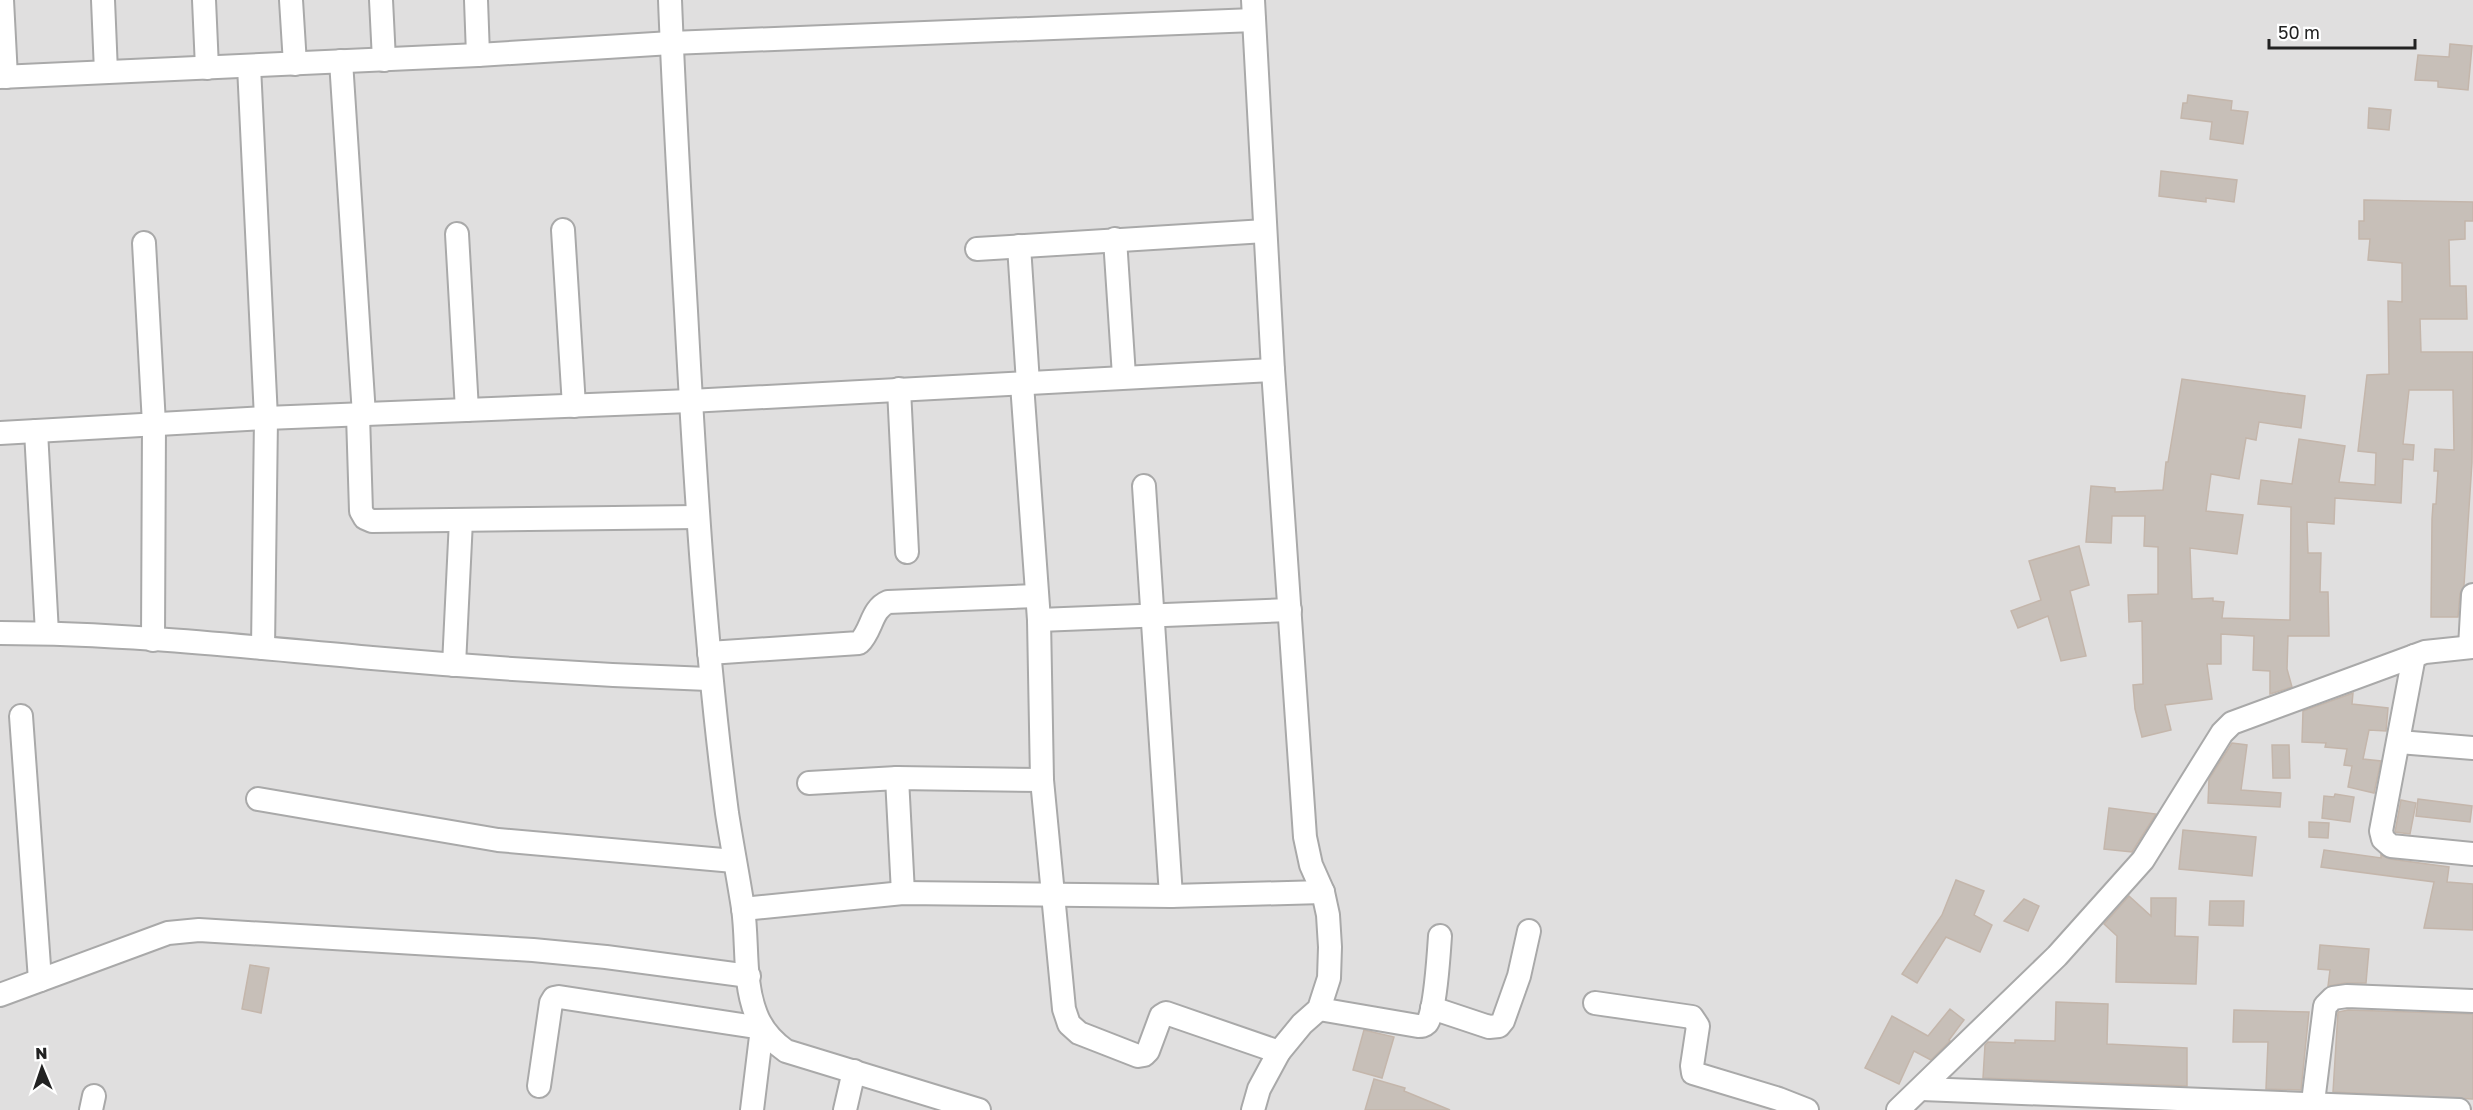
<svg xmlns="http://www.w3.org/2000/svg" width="2473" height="1110" font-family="'Golos Text',sans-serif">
<rect width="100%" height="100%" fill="#f2efe9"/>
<!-- residential -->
<rect fill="#e0dfdf" x="0" y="0" width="2473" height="1110"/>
<!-- building -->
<g fill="#c7bfb8" stroke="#c4b6ab" stroke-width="1.5">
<path d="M2450,44L2472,46L2468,90L2438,87V81L2415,80L2418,55L2449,57Z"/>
<path d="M2188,95L2232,101L2231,110L2248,112L2243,144L2210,139L2212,122L2181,118L2183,103H2187Z"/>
<path d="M2369,108L2391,110L2389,130L2368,128Z"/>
<path d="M2161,171L2237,180L2234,202L2206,198V202L2159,196Z"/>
<path d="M2364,200L2473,202V221H2465V239L2449,240L2450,286H2466L2467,319H2420L2421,352H2473L2472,462L2464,585L2460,594L2458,617H2431L2432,519L2433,504H2436L2438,471H2434L2435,449L2454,450L2453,390H2409L2403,444L2414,445L2413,460L2403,459L2401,503L2335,498L2334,524L2307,522L2308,553H2321L2320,592H2328L2329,636H2288L2287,669L2292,687L2270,694V671L2253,670L2254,636L2221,634V664H2207L2212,699L2165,705L2171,730L2142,737L2135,709L2133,685L2143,684L2142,621L2129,622L2128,595L2158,594V547L2144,546L2145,516H2112L2111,543L2086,542L2091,486L2115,488V492L2163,490L2166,462H2168L2182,379L2305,396L2301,428L2259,422L2256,440L2246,438L2239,479L2211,474L2206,511L2243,515L2237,554L2190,548L2192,599L2213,598V601L2224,602L2222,618L2290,620L2291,507L2258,504L2261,480L2292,484L2299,439L2345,446L2339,482L2375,485L2376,453L2358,451L2367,375L2389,374L2388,301L2402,302V263L2368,260L2370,239H2359V221H2364Z"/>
<path d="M2079,546L2089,585L2070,591L2086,656L2061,661L2048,616L2018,628L2011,611L2041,600L2029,561Z"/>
<path d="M2353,693L2352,704L2388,708L2386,731L2369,730L2363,759L2381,761L2374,793L2348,787L2352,766L2344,765L2347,749L2325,747L2326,743L2302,742L2303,711Z"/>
<path d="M2232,743L2247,745L2241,790L2281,793L2280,807L2208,803L2209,779Z"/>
<path d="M2272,745H2289L2290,778H2273Z"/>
<path d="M2335,794L2354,797L2350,822L2322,818L2324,796L2334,797Z"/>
<path d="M2418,799L2472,806L2470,822L2416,816Z"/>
<path d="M2401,800L2416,803L2410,834L2395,832Z"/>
<path d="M2109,808L2156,814L2132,852L2104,849Z"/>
<path d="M2309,822L2329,823L2328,838L2309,837Z"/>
<path d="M2183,830L2256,837L2252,876L2179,869Z"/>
<path d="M2324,850L2381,858V855L2390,859L2449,867L2447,882L2473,884V930L2424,928L2434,882L2321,867Z"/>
<path d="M1956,880L1984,891L1974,915L1992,925L1980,952L1946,937L1917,983L1902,974L1942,915Z"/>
<path d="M2129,896L2151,916V898H2176L2175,936L2198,937L2196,984L2116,982L2117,936L2104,924Z"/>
<path d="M2024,899L2039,906L2028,931L2004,921Z"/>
<path d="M2210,901H2244L2243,926L2209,925Z"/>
<path d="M2320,945L2369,949L2366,983H2345L2328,986L2330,970L2318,969Z"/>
<path d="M250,965L269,968L261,1013L242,1009Z"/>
<path d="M2056,1002L2108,1004L2107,1044L2187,1048V1086L1983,1078L1985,1045L1988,1042L2015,1043V1040L2055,1041Z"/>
<path d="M1950,1009L1964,1020L1949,1040L1950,1041L1931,1060L1914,1051L1899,1084L1865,1068L1892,1016L1928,1036Z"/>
<path d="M2234,1010L2309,1012L2301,1090L2266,1089L2268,1042H2233Z"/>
<path d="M2348,1010L2473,1014V1099L2333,1092L2338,1012Z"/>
<path d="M1364,1030L1394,1037L1382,1078L1353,1070Z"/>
<path d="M1374,1079L1405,1088L1404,1091L1450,1110H1365Z"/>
</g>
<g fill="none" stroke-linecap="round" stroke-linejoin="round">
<!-- street casing -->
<g stroke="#a9a9a9" stroke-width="26">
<g id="street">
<path d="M2,0L6,77"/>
<path d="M103,0L106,72"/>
<path d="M204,0L207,68"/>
<path d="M291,0L295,64"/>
<path d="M381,0L384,60"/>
<path d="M476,0L478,55"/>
<path d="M670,0C674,104 680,207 686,311C695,478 705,646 727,813C732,845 738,876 743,908C748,943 743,981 756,1014C762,1030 772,1041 786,1051L979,1110"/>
<path d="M341,61L364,415"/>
<path d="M249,66L266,418L263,648"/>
<path d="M0,77L478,55L671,43L1254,20"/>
<path d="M563,230L574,406"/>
<path d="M457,234L467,410"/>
<path d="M1115,239L1124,376"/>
<path d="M144,243L154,424L153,640"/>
<path d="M1019,246L1028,383"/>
<path d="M977,249L1265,231"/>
<path d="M1022,384L1039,620L1042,780L1064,1009L1069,1024L1079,1033L1138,1056L1144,1055L1148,1051L1161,1016L1166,1013L1279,1052"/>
<path d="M899,389L907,552"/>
<path d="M358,415L361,511L365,518L372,521L698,517"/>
<path d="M36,431L47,633"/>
<path d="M0,433L266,418L690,401L1273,370"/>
<path d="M1144,486L1171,896"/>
<path d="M1039,620L1290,610"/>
<path d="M0,633C124,633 249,647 372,658C484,668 596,675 708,679"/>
<path d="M2470,647L2473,595"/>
<path d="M709,653L859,643C872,631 871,609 888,602L1037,596"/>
<path d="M2414,656L2381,831L2383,839L2391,846L2473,854"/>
<path d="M454,665L461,520"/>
<path d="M21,716L40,980"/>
<path d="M2399,742L2473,748"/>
<path d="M897,778L903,893"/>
<path d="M809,783L897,778L1042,780"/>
<path d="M258,799L498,840L734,861"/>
<path d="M743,909L903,893L1171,896L1323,892"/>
<path d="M0,995L168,933L199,930L533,950L606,957L749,976"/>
<path d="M1595,1003L1692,1017L1698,1026L1692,1066L1693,1073L1779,1099L1807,1110"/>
<path d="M1432,1008L1489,1027L1499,1026L1503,1021L1519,976L1529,931"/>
<path d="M1319,1009L1418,1026C1422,1026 1424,1026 1427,1023C1435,1015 1439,951 1440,936"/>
<path d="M539,1086L551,1003L554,998L559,997L762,1028L752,1110"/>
<path d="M1922,1089L2459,1110"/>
<path d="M91,1110L94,1096"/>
<path d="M845,1110L854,1071"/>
<path d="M1253,1110L1259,1089L1279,1052L1302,1024L1319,1009L1329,978L1330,947L1328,915L1323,892L1311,865L1305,837L1273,370L1253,0"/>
<path d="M1898,1110L2057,956L2143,860L2222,733L2232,723L2425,652L2473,647"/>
<path d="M2312,1110L2325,1006L2333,998L2347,996L2473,1001"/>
</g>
</g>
<!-- street -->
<use href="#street" stroke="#fff" stroke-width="22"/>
</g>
<!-- north arrow -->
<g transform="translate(42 1068) rotate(358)" stroke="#ffffff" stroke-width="4.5" paint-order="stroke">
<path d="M0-4.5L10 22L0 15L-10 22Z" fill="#222222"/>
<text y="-9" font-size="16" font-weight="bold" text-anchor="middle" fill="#222222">N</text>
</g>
<!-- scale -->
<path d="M2269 39v9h146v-9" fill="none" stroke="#222222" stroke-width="3"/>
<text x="2278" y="39" font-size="18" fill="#222222" stroke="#ffffff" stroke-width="4.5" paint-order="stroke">50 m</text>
</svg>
